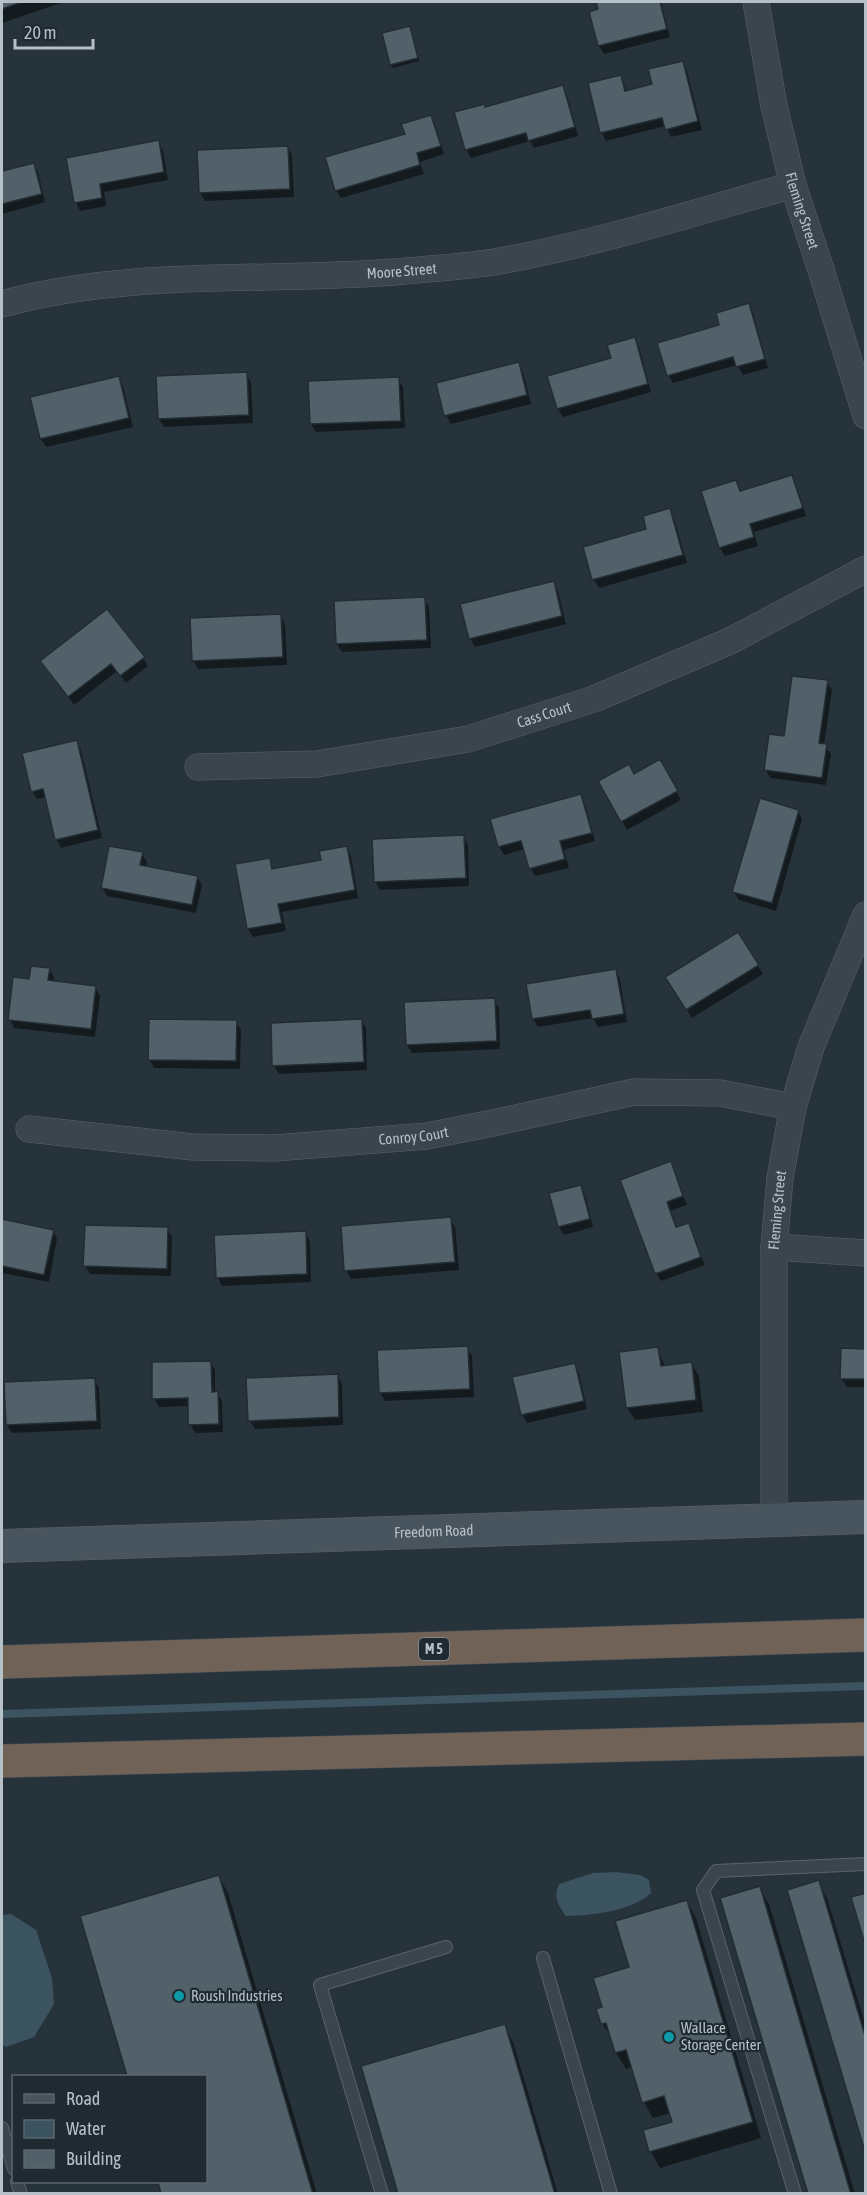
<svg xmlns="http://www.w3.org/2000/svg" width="867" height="2195" font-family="'Asap Condensed',sans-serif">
<rect width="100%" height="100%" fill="#27333b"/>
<!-- water -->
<g fill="#3c5360">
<path d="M616,1872L640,1875L649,1880L651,1893C630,1912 593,1915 566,1916C558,1905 553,1896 559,1884L593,1873Z"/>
<path d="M11,1914L36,1930L52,1978L54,2004L34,2037L6,2047L2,2045V1915Z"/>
</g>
<!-- shadow -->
<g fill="#0007">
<path d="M2,2H64L2,23Z"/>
<path d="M597,2H661L670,37L604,54L599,46V11Z"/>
<path d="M409,27L419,61L393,68L391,64Z"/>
<path d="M683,63L687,71L702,130L671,137L666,126L606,141L602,133L621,76L627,92L654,86Z"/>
<path d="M563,87L567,95L578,136L534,148L530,141L471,158L466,149L485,108Z"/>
<path d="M431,117L435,125L444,154L420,162L424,174L341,198L336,190Z"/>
<path d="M158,142L163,150L168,180L104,192L106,206L80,211L76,202L67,159Z"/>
<path d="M287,147L292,155L294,197L205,201L200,193Z"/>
<path d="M33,164L38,172L45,202L2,214V173Z"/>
<path d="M748,305L753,313L768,368L743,375L737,365L673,383L668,375L721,326Z"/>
<path d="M634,339L639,347L651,392L563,417L558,409L549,377L612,359Z"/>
<path d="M518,364L523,372L531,404L451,424L446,415Z"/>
<path d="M246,374L251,382L253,423L164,427L159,419Z"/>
<path d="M118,378L123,386L133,427L46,447L41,439L32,398Z"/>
<path d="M398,379L403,387L405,428L316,432L311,424L309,382Z"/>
<path d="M792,477L796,485L806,516L754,532L758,546L725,556L720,548L703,492L735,482L741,492Z"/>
<path d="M669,510L674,518L687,563L599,588L594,580L585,548L648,530Z"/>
<path d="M553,582L558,591L566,624L475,647L470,638Z"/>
<path d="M424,599L429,607L431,648L342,652L337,644L336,602Z"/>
<path d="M281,616L285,624L287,665L198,669L194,661Z"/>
<path d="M143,658L148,666L126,683L117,671L74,705L42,661Z"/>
<path d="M827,682L832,690L824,745L831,754L826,785L770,778L766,770L785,737Z"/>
<path d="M76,742L81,750L102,838L61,848L57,840L46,797L37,799L32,791Z"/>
<path d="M660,761L681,800L627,830L600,782L634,776Z"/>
<path d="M581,796L585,804L595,841L564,850L569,868L535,876L531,868L525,849L504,855L499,846Z"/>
<path d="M798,811L802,819L776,911L739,900L734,892Z"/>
<path d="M463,836L468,845L469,886L380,890L375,881Z"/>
<path d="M346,848L351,856L358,898L282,912L286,931L253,937L248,929L269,860L274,870L322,861Z"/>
<path d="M142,854L147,862L146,867L197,877L202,885L196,913L107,896L102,887Z"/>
<path d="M738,934L763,974L692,1018L667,978Z"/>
<path d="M49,969L54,977L53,983L95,987L100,996L95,1037L14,1028L10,1019L30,981Z"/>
<path d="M616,970L620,979L627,1022L598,1027L593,1018L538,1027L533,1019Z"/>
<path d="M494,1000L499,1008L500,1049L412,1053L407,1045Z"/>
<path d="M361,1020L366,1028L367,1070L279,1074L274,1066Z"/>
<path d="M236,1022L241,1030L240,1069L154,1068L150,1060Z"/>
<path d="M670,1163L687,1205L670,1211L677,1228L688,1224L705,1265L661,1281L656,1273Z"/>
<path d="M580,1187L585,1195L593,1227L564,1235L559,1227Z"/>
<path d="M450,1219L455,1227L459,1270L351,1279L346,1270Z"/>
<path d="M2,1221L53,1231L57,1239L49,1282L2,1273Z"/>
<path d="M167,1229L172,1237L171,1276L90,1274L85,1266Z"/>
<path d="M305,1232L310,1241L311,1282L222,1286L218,1278Z"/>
<path d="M467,1348L472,1356L474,1397L385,1401L380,1393L379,1351Z"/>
<path d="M658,1349L665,1367L691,1363L699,1376L703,1412L635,1420L627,1408L621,1353Z"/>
<path d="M866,1351V1387H847L842,1379Z"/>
<path d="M210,1362L215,1370V1393H217L222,1401L223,1432L195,1433L190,1424L189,1406L159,1407L154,1398Z"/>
<path d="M574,1365L579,1373L587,1409L527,1423L522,1414Z"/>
<path d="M337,1375L342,1384L343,1425L255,1429L250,1421Z"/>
<path d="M94,1379L99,1388L101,1429L12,1433L7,1425Z"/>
<path d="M219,1877L228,1893L317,2194H163L159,2182H206V2076H128L81,1917Z"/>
<path d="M818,1882L827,1898L866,2027V2150Z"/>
<path d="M759,1888L769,1904L855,2194H810Z"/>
<path d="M687,1901L696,1918L761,2138L660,2168L651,2152L645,2131L673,2123L671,2113L653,2118L644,2102L633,2067L626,2069L616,2053L613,2039L602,2024L603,2008L631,1968Z"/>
<path d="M504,2026L513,2042L558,2194H400Z"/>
</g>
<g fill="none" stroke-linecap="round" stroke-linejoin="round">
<!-- stream -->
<path stroke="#3c5360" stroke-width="8" d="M2,1714L866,1686"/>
</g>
<!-- building -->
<g fill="#526069" stroke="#212c33" stroke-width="1.5">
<path d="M2,2H22L2,9Z"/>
<path d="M596,2H660L667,29L598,46L589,12L598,9Z"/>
<path d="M410,26L418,58L390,65L382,33Z"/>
<path d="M683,61L698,121L665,130L662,118L600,133L588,83L621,75L625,91L652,84L648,69Z"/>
<path d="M563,85L575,127L528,141L526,133L465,150L454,112L485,104V107Z"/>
<path d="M431,115L441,146L417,153L420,165L335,191L325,157L405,134L401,124Z"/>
<path d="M159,140L164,172L100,184L102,198L74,203L66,158Z"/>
<path d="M288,146L290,189L199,193L197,150Z"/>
<path d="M34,163L42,194L2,204V171Z"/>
<path d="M749,303L765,359L736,367L733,357L667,376L657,343L719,325L716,313Z"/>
<path d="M635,337L648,384L557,409L547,376L611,358L607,345Z"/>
<path d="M519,362L527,395L444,416L436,383Z"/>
<path d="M247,372L249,415L158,419L156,376Z"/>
<path d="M119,376L129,418L40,439L30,397Z"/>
<path d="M399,377L401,421L310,424L308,381Z"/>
<path d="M792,475L803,508L750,524L754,537L719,548L701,491L736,480L740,491Z"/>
<path d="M670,508L683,555L592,580L583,547L646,529L643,516Z"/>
<path d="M554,581L562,616L469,639L460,604Z"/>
<path d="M425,597L427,640L336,644L334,601Z"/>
<path d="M107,609L145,657L120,676L111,664L68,697L40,661Z"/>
<path d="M281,614L283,657L192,661L190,618Z"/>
<path d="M792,676L828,680L819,743L827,744L822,778L764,770L769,734L784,736Z"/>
<path d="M77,740L98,830L55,840L43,789L31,792L22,753Z"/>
<path d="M660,759L678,791L621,822L598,781L629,764L634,774Z"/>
<path d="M581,794L592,833L560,841L565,859L529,869L521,841L498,847L490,819Z"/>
<path d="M760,798L799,810L772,903L732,892Z"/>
<path d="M464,835L466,878L374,882L372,839Z"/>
<path d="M109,846L143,852L140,865L198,876L192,905L101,888Z"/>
<path d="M347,846L355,890L278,904L282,923L247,929L235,864L270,858L272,869L321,860L319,851Z"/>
<path d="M738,932L759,965L686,1010L665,977Z"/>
<path d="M31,966L50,968L48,980L96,986L91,1029L8,1020L13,977L29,979Z"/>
<path d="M616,969L624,1014L592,1019L590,1010L532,1019L526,984Z"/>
<path d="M495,998L497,1041L406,1045L404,1002Z"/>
<path d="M149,1019L237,1020L236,1061L148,1060Z"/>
<path d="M362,1019L364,1062L272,1066L271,1023Z"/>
<path d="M671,1161L683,1196L667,1202L676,1227L689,1223L701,1257L655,1274L620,1180Z"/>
<path d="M581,1185L590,1219L558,1227L549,1193Z"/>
<path d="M451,1217L455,1262L344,1271L341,1226Z"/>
<path d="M2,1219L54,1230L44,1275L2,1266Z"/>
<path d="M85,1225L168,1227L167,1269L83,1266Z"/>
<path d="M306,1231L307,1274L216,1278L214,1235Z"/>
<path d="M468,1346L470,1389L379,1393L377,1350Z"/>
<path d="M658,1347L661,1366L692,1362L696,1400L626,1408L619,1352Z"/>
<path d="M841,1348L866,1349V1379H840Z"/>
<path d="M211,1361L212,1392L218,1391L219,1424L188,1425V1398L152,1399V1362Z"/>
<path d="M575,1363L584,1401L521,1415L512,1377Z"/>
<path d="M338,1374L339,1417L248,1421L246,1378Z"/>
<path d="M95,1378L97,1421L6,1425L4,1382Z"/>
<path d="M219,1875L313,2194H161L158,2182H206V2076H127L80,1916Z"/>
<path d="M819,1880L866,2039V2155L787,1890Z"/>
<path d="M760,1886L851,2194H808L720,1898Z"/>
<path d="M866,1893V1948L851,1897Z"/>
<path d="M687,1900L753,2122L649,2152L643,2130L672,2122L664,2096L642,2103L626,2050L615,2053L606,2023L601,2024L596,2009L602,2007L593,1978L629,1967L615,1921Z"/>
<path d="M505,2024L555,2194H398L361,2066Z"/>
</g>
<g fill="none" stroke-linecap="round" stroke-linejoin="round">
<!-- lane casing -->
<g stroke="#58636a" stroke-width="14">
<g id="lane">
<path d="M543,1958L611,2194"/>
<path d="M2,2128L14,2169"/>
<path d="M17,2182L21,2194"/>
<path d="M382,2194L320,1985L446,1947"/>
<path d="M795,2194L703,1890L716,1871L866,1864"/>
</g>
</g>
<!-- street casing -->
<g stroke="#58636a" stroke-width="27">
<g id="street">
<path id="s1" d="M756,2L774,106L793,185L821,270L866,416"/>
<path id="s2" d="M2,304C129,269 264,282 395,272C427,269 462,267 494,262C595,244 694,213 793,185"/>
<path id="s3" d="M198,767L317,764L468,739L594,699L730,641L866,569"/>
<path id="s4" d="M29,1129L193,1147L275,1148L427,1136L493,1123L634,1092L720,1093L793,1107"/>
<path d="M774,1247L866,1253"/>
<path id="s5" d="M774,1520V1247L780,1178L793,1107L811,1047L866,915"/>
</g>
</g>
<!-- secondary casing -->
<g stroke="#58636a" stroke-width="34">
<g id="secondary">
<path id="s6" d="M2,1546L866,1517"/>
</g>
</g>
<!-- highway casing -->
<g stroke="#455057" stroke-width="34">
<g id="highway">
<path d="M2,1662L866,1635"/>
<path d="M2,1761L866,1739"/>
</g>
</g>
<!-- lane -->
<use href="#lane" stroke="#3a454c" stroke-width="12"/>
<!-- street -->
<use href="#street" stroke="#3a454c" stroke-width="26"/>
<!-- secondary -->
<use href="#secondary" stroke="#49555e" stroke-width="33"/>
<!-- highway -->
<use href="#highway" stroke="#716258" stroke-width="33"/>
</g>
<!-- markers -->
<g fill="#0f9aa8" stroke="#1f2a31" stroke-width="2">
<circle cx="179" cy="1996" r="6"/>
<circle cx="669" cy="2037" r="6"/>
</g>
<g text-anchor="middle" stroke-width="4.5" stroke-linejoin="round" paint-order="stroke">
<!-- shield labels -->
<rect fill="#1f2a31" stroke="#89939a" stroke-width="1.5" x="419" y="1638" width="30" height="22" rx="4.5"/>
<g font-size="14" font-weight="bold" fill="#b6c0c7">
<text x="434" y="1654">M 5</text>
</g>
<!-- street labels -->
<g font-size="15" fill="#b6c0c7" stroke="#1f2a31">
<text dy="5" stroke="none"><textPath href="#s1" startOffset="214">Fleming Street</textPath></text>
<text dy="5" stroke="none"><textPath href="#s2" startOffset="402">Moore Street</textPath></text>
<text dy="5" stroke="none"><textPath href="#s3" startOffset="352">Cass Court</textPath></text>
<text dy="5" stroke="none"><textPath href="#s4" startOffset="386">Conroy Court</textPath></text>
<text dy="5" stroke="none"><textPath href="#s5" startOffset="310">Fleming Street</textPath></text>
<text dy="5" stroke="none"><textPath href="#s6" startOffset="432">Freedom Road</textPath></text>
</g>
<!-- poi labels -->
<g font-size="15" fill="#b6c0c7" stroke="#1f2a31" text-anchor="start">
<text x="191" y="2001">Roush Industries</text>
<text x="681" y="2033">Wallace<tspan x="681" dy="17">Storage Center</tspan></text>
</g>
</g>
<!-- border -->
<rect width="867" height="2195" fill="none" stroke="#b6c0c7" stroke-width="6"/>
<!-- legend -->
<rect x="12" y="2075" width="195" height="108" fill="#1f2a31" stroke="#5b666d" stroke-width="1.5"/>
<rect x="24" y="2094" width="30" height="9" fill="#49555e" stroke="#5b666d" stroke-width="1.5"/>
<text x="66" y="2105" font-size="18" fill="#b6c0c7">Road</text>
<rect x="24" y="2120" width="30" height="18" fill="#3c5360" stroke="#5b666d" stroke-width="1.5"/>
<text x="66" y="2135" font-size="18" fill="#b6c0c7">Water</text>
<rect x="24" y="2150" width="30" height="18" fill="#526069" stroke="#5b666d" stroke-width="1.5"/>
<text x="66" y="2165" font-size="18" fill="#b6c0c7">Building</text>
<!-- scale -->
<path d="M15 39v9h78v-9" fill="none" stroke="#b6c0c7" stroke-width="3"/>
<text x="24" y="39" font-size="18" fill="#b6c0c7" stroke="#1f2a31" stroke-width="4.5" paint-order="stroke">20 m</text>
</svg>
